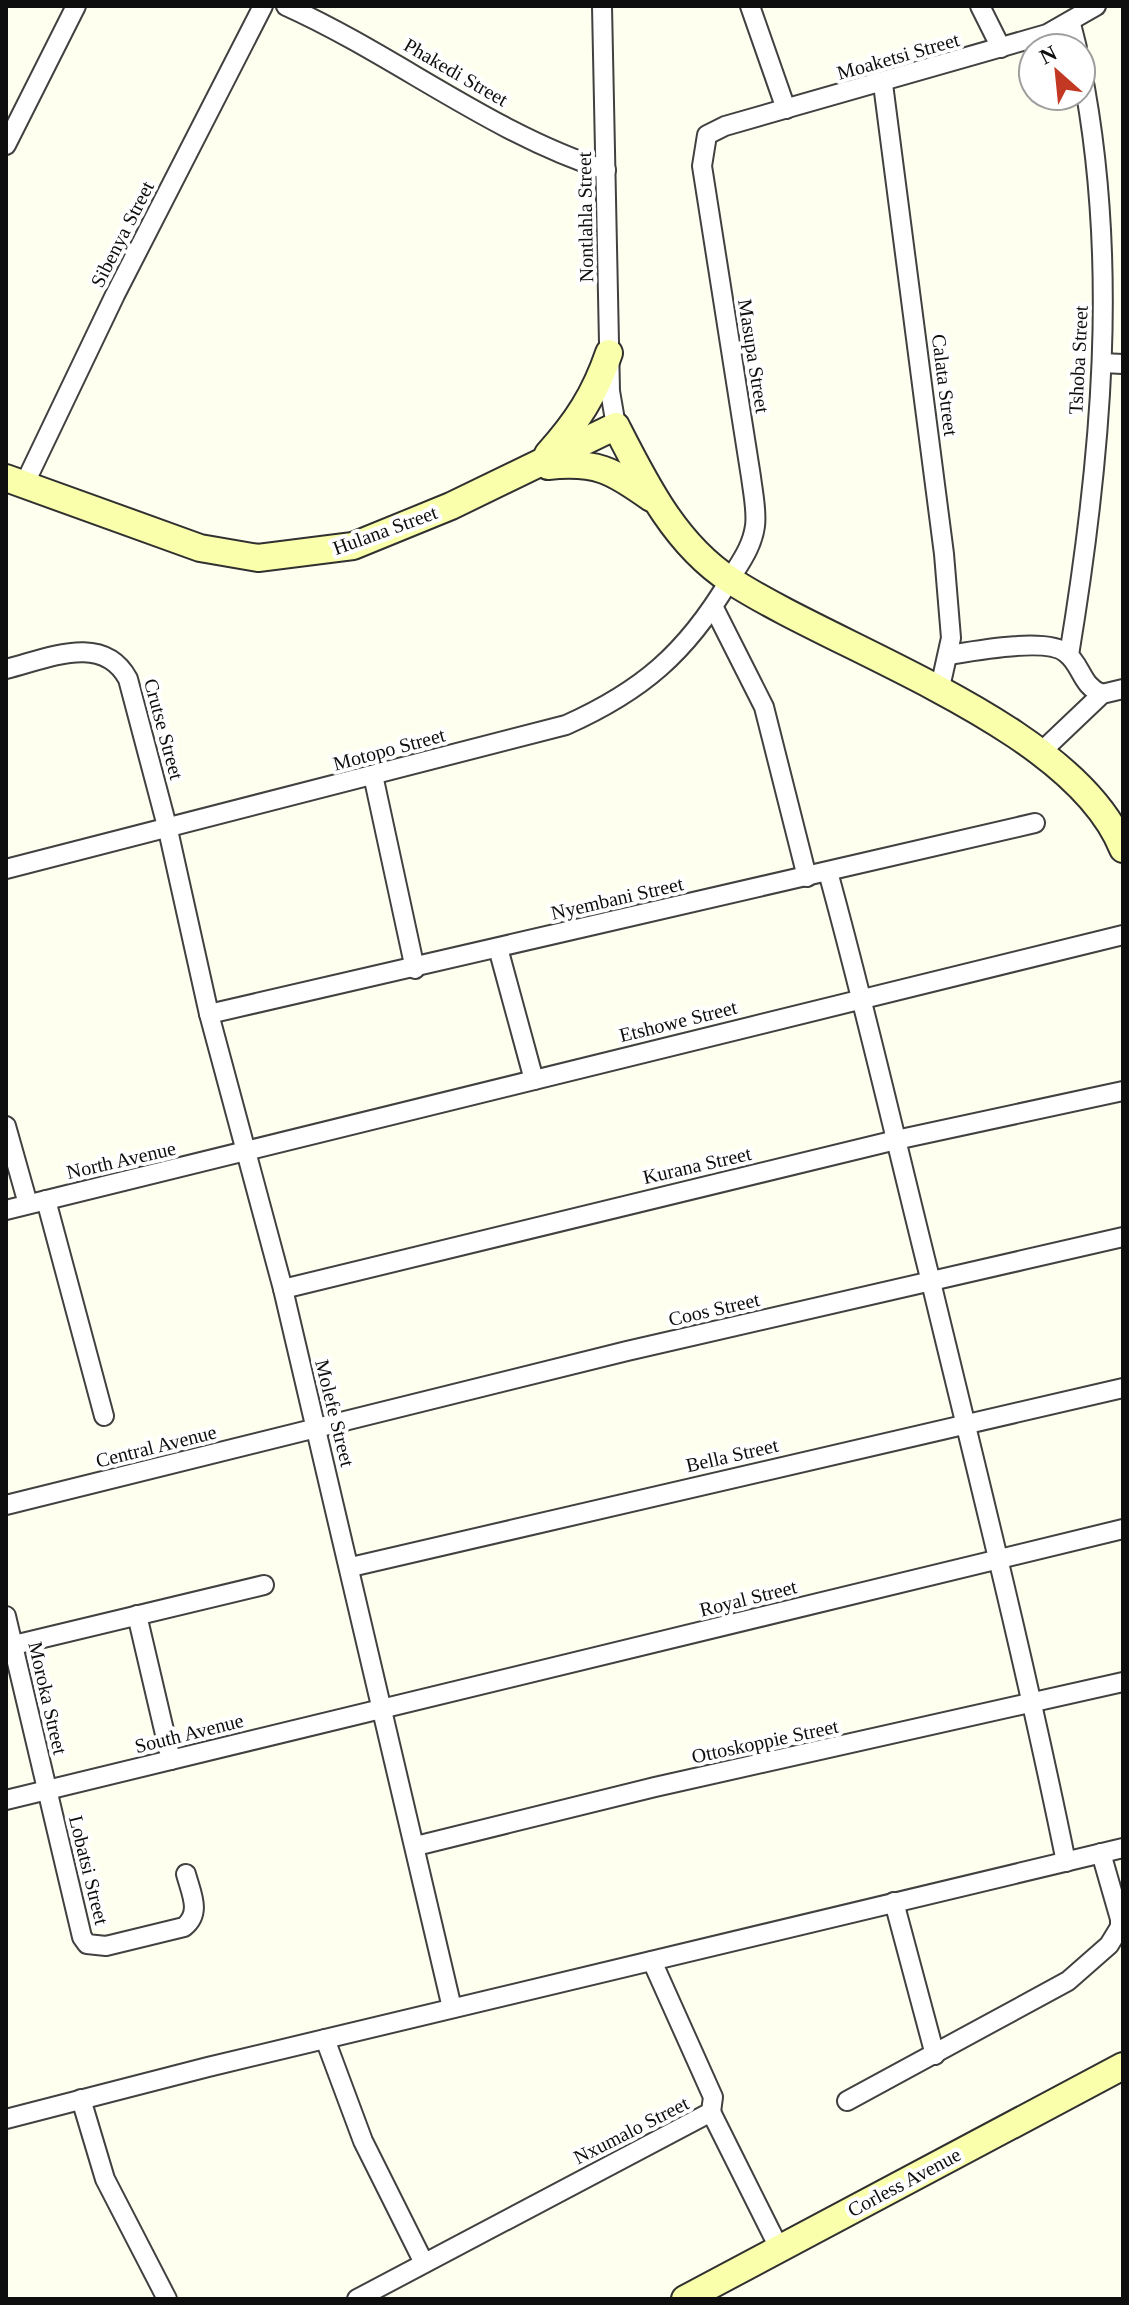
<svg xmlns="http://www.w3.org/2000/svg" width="1129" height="2305" font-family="'Times New Roman',serif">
<rect width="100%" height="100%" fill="#fffff0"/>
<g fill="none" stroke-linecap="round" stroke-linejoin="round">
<!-- street casing -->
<g stroke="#414141" stroke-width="22">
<g id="street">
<path d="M286,6C395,55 492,134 606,170"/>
<path d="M602,6L610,391L616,426"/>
<path d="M750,6L786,109"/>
<path d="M980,6L1001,48"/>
<path d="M1071,24L1077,48"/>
<path d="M883,84L944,554L951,638L939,692"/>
<path d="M6,145L76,6"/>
<path d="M1102,363L1123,364"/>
<path d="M24,485L115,295L263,6"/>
<path d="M714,608L764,707L807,877"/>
<path d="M949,655C973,651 1047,637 1066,653C1082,665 1081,686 1102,694"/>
<path d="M1069,655C1101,461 1120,261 1081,67"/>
<path d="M6,669C47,659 103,632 128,679L168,830L209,1014L283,1289L452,2008"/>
<path d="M1040,753L1102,694L1123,689"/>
<path d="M373,775L415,969"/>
<path d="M6,869L566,725C642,691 686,653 729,581C739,564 752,548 755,526C757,511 753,493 751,477L702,166L707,135L725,126L1047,34L1096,6"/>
<path d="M828,872C865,1006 896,1142 930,1278C977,1472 1026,1666 1066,1862"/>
<path d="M498,948L534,1080"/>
<path d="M209,1014L1035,823"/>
<path d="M6,1126L28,1204"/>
<path d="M46,1200L104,1416"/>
<path d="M6,1210L1123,935"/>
<path d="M283,1289L896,1140L1123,1091"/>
<path d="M6,1505L627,1351L1123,1237"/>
<path d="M351,1567L1123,1388"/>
<path d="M137,1615L171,1760"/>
<path d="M6,1616L82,1937L87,1944L106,1946L184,1927C202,1913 191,1893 186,1874"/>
<path d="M14,1645L264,1585"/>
<path d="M6,1800L1123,1529"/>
<path d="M416,1846L655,1787L1123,1682"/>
<path d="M894,1902L935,2055"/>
<path d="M325,2039L363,2141L424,2263"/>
<path d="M81,2099L105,2179L167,2299"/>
<path d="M847,2101L1068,1981L1109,1945L1120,1927V1919L1101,1853"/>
<path d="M711,2112L780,2250"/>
<path d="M6,2119L208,2067L1123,1848"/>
<path d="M357,2299L711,2112L713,2097L652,1961"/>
</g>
</g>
<!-- secondary casing -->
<g stroke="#303030" stroke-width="30">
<g id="secondary">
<path d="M548,454C577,422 595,394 609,353"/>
<path d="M548,466C596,461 612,470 651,498"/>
<path d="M6,478L200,548L258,558L353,546L451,506L616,426C645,483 675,544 730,580C840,651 1074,726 1123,849"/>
<path d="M685,2299L1123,2066"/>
</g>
</g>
<!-- street -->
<use href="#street" stroke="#fff" stroke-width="18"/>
<!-- secondary -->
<use href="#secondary" stroke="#f9ffab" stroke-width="26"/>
</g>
<g text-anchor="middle" stroke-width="8" stroke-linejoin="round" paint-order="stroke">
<!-- street labels -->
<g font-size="20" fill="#0e0e0e" stroke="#fff">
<text transform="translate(898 56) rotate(-16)" y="7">Moaketsi Street</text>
<text transform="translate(456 72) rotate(30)" y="7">Phakedi Street</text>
<text transform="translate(585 217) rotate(-91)" y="7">Nontlahla Street</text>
<text transform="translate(122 234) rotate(-63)" y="7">Sibenya Street</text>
<text transform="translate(754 356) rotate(81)" y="7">Masupa Street</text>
<text transform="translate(1078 360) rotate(-87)" y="7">Tshoba Street</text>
<text transform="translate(945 385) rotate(83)" y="7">Calata Street</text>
<text transform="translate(385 530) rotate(-20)" y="7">Hulana Street</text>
<text transform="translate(164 729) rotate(75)" y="7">Crutse Street</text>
<text transform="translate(389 749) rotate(-15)" y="7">Motopo Street</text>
<text transform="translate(617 898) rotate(-13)" y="7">Nyembani Street</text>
<text transform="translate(678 1021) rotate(-14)" y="7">Etshowe Street</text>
<text transform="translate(121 1160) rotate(-13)" y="7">North Avenue</text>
<text transform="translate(697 1165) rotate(-13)" y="7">Kurana Street</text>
<text transform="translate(714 1309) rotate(-13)" y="7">Coos Street</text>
<text transform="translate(335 1413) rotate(76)" y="7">Molefe Street</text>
<text transform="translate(156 1446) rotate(-14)" y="7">Central Avenue</text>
<text transform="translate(732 1455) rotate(-13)" y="7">Bella Street</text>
<text transform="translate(748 1598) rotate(-14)" y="7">Royal Street</text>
<text transform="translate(48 1698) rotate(77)" y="7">Moroka Street</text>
<text transform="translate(189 1733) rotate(-14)" y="7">South Avenue</text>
<text transform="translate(765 1741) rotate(-12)" y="7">Ottoskoppie Street</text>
<text transform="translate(89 1870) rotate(76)" y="7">Lobatsi Street</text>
<text transform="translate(631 2130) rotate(-27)" y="7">Nxumalo Street</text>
<text transform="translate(904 2182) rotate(-28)" y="7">Corless Avenue</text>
</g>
</g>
<!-- border -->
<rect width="1129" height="2305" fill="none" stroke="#0e0e0e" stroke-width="16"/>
<!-- north arrow -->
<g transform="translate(1057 72) rotate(333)"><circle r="38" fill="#ffffff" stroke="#9f9f9f" stroke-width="2"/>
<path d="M0-6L14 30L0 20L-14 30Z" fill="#c23823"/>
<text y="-12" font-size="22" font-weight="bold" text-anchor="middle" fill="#0e0e0e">N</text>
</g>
</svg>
